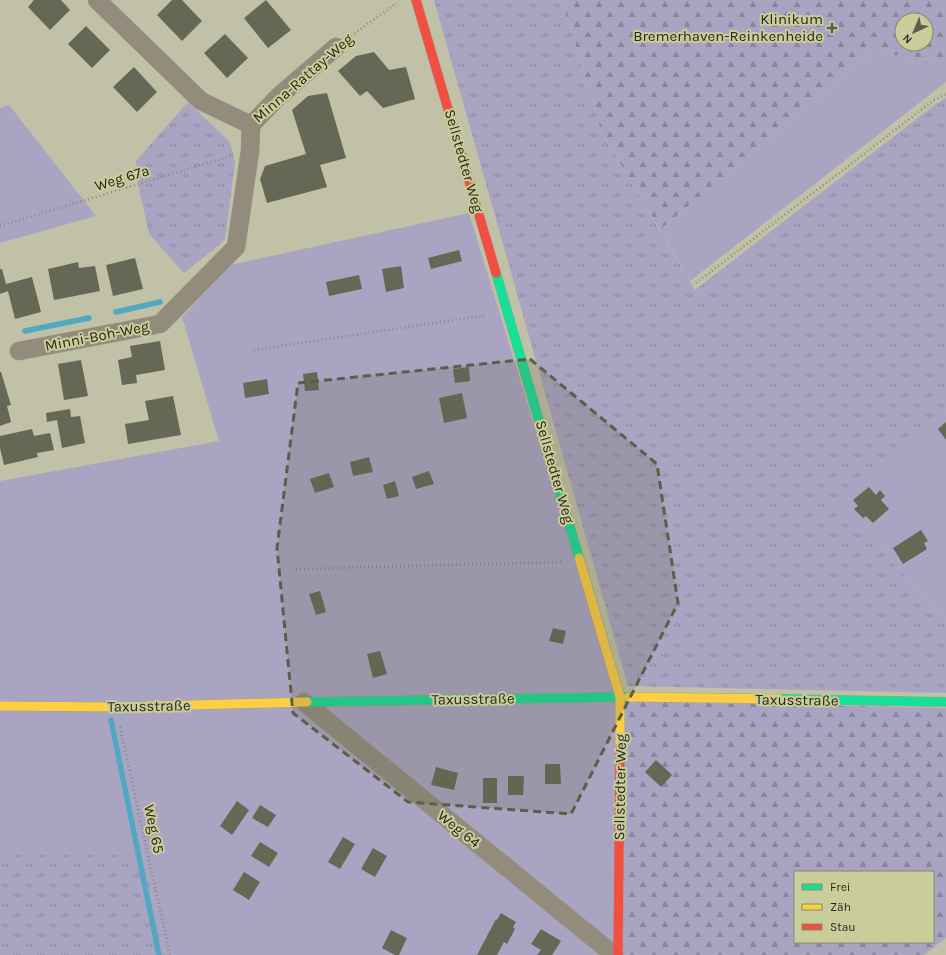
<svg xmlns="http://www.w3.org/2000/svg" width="946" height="955" font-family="Karla,sans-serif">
<defs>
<pattern id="grass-tufts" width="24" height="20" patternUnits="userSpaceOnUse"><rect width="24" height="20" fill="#aaa4c3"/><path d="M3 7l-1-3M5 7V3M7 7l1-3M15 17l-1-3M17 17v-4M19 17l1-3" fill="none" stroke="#8a869d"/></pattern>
<pattern id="forest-firs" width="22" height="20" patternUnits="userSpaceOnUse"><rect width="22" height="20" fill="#aaa4c3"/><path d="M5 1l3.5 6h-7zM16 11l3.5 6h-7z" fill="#8a869d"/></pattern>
</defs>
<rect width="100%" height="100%" fill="#c0c1a6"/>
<!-- grass -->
<g fill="url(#grass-tufts)">
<path d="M434,0H562L602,133L695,290L936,104L946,98V411L838,506L884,553L946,622V693L628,686Z"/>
<path d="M188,102L230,142L235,162L225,240L184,273L149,234L138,183L136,161Z"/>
<path d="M0,855H144L165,955H0Z"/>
</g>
<!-- forest -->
<g fill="url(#forest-firs)" fill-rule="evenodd">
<path d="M562,0H946V62L872,52L660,230L602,133ZM902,20H926V44H902Z"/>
<path d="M625,701L946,708V938L924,955H622ZM795,872H933V942H795Z"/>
</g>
<!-- garden -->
<g fill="#aaa4c3">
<path d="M872,52L946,62V82L690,281L660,230Z"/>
<path d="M9,105L96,216L0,243V108Z"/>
<path d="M469,213L618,699L616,955H165L144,855H0V481L219,441L182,317L230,265Z"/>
<path d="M946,411V622L884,553L837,506Z"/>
</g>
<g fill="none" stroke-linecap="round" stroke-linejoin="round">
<!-- stream -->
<g stroke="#51a8c0" stroke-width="5.5">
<path d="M116,312L160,302"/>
<path d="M25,331L89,318"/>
<path d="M111,720L159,955"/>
</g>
</g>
<!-- building -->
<g fill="#656855">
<path d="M34,0H61L70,10L50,30L28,7Z"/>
<path d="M172,0H182L202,21L182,41L157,15Z"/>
<path d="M266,0L291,30L268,48L244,18Z"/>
<path d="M86,26L110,50L92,68L68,44Z"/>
<path d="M225,34L248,58L227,78L204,53Z"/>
<path d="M374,52L389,70L406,67L415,99L383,108L367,91L360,96L338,71L356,56Z"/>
<path d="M134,67L157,92L137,112L113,87Z"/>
<path d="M327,93L346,158L320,165L327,187L267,203L260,179L265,166L306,154L292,110L308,96Z"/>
<path d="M459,250L462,261L431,269L428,258Z"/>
<path d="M135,258L143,289L113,296L106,265Z"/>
<path d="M78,262L79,268L95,266L100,291L54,300L48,269Z"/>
<path d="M401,266L404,288L386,292L382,269Z"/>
<path d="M0,269H2L6,284L32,277L41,312L15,319L8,291L0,294Z"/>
<path d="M359,275L362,289L329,296L326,282Z"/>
<path d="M160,341L165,370L136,375L137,383L122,385L118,360L132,357L130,346Z"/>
<path d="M81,360L88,396L64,400L58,364Z"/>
<path d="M469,367L470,381L455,383L453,369Z"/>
<path d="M0,372H1L11,405L7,406L11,422L0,426Z"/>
<path d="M317,372L319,390L305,391L303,374Z"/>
<path d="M267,379L269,394L245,398L243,383Z"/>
<path d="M462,393L467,418L444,423L439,398Z"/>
<path d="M173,396L181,435L128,444L125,424L149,420L145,401Z"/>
<path d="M70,409L71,417L80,416L85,443L62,448L57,420L47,422L46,413Z"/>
<path d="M946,422V440L938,429Z"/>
<path d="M32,429L34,436L50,433L54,450L37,453L38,457L4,465L0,448V436Z"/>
<path d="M369,457L373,472L353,476L350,462Z"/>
<path d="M429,471L434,484L416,489L412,477Z"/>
<path d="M329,473L334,487L315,493L310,479Z"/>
<path d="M395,481L399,496L387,499L383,485Z"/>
<path d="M869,487L876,495L880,490L885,496L881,500L889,509L873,523L866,516L863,518L854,509L858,506L853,500Z"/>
<path d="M921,530L928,541L924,543L927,549L903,564L893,548Z"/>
<path d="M320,591L326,612L316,615L309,594Z"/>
<path d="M553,628L566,631L563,644L549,641Z"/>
<path d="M380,651L387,674L373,678L367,654Z"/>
<path d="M656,760L672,775L661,787L645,772Z"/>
<path d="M545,764H560L561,784H545Z"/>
<path d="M436,767L458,773L454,790L431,785Z"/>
<path d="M508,776H524L523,795H508Z"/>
<rect x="483" y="778" width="14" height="25"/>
<path d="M237,801L249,810L232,835L220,826Z"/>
<path d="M260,805L276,815L268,827L252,818Z"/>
<path d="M343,837L355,844L340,869L328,862Z"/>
<path d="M260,842L278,853L269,867L251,856Z"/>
<path d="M373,848L387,856L375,877L361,869Z"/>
<path d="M244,872L260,882L249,900L233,890Z"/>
<path d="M501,913L516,922L513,927L515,929L507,944L504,942L497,955H477L496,919L497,920Z"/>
<path d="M541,929L561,941L552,955H537L541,950L531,944Z"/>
<path d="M391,930L407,938L399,955H395L382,948Z"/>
</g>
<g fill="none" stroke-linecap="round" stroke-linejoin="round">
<!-- street casing -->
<g stroke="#9fa08c" stroke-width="19">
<g id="street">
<path d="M97,0L201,101L251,125L279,96L336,47"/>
<path d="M19,351L160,324L236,247L250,151L251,125"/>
<path d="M304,702L614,955"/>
</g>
</g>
<!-- fast casing -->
<g stroke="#9fa08c" stroke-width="10">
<g id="fast">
<path d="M496,273L579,558"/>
<path d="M779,699L946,702"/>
<path d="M307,702L628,697"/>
</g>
</g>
<!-- slow casing -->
<g stroke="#9fa08c" stroke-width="10">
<g id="slow">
<path d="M579,558L620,697V747"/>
<path d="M628,697L779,699"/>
<path d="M0,706L116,707L307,702"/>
</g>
</g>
<!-- jam casing -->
<g stroke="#9fa08c" stroke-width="10">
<g id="jam">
<path d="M416,0L496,273"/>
<path d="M618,955L620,747"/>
</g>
</g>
<!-- path -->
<g stroke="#8d887a" stroke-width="2.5" stroke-dasharray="1 3" stroke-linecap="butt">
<path d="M351,36L397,3"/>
<path d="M0,226L231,156"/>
<path d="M696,283L934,100L946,94"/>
<path d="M254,350L487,315"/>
<path d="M296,569L561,562"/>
<path d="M120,727L170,955"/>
</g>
<!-- street -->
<use href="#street" stroke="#938c7d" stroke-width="18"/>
<!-- fast -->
<use href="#fast" stroke="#16e098" stroke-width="9"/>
<!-- slow -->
<use href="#slow" stroke="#ffcf43" stroke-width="9"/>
<!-- jam -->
<use href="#jam" stroke="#f24e42" stroke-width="9"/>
</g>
<!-- marked area -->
<path fill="#5d5e48" fill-opacity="0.2" stroke="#5d5e48" stroke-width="3" stroke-dasharray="8 5" stroke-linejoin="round" d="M530,359L657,464L678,603L571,814L408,802L293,713L277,548L298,383Z"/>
<!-- markers -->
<path fill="#5d5e48" stroke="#cacc9b" stroke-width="1.5" d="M830 22h4v4h4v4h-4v4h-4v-4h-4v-4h4z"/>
<g text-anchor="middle" stroke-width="4" stroke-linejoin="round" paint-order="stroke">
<!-- poi labels -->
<g font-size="15" fill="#282916" stroke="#cacc9b" text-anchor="end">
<text x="823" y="24">Klinikum<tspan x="823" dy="17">Bremerhaven-Reinkenheide</tspan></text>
</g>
<!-- street labels -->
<g font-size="15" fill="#282916" stroke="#cacc9b">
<text transform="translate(303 78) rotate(-41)" y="5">Minna-Rattay-Weg</text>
<text transform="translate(464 161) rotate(74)" y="5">Sellstedter Weg</text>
<text transform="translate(122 178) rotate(-17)" y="5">Weg 67a</text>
<text transform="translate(97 336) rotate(-11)" y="5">Minni-Boh-Weg</text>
<text transform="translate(555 472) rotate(74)" y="5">Sellstedter Weg</text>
<text transform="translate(473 699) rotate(-1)" y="5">Taxusstraße</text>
<text transform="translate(797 700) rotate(1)" y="5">Taxusstraße</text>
<text transform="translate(149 706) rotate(-1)" y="5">Taxusstraße</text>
<text transform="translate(620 787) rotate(-89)" y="5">Sellstedter Weg</text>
<text transform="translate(154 829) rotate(78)" y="5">Weg 65</text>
<text transform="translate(459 829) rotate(39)" y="5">Weg 64</text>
</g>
</g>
<!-- legend -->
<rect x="794" y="871" width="140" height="72" fill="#cacc9b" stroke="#898b66"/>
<rect x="802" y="884" width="20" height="6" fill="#16e098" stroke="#898b66"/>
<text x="830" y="891" font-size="12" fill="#282916">Frei</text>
<rect x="802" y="904" width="20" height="6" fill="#ffcf43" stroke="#898b66"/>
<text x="830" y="911" font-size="12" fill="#282916">Zäh</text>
<rect x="802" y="924" width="20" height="6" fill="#f24e42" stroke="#898b66"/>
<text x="830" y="931" font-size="12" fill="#282916">Stau</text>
<!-- north arrow -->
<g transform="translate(914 32) rotate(224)"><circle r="19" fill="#cacc9b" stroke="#898b66"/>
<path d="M0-3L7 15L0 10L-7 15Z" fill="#5d5e48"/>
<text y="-6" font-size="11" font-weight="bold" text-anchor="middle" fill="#282916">N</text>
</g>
</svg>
